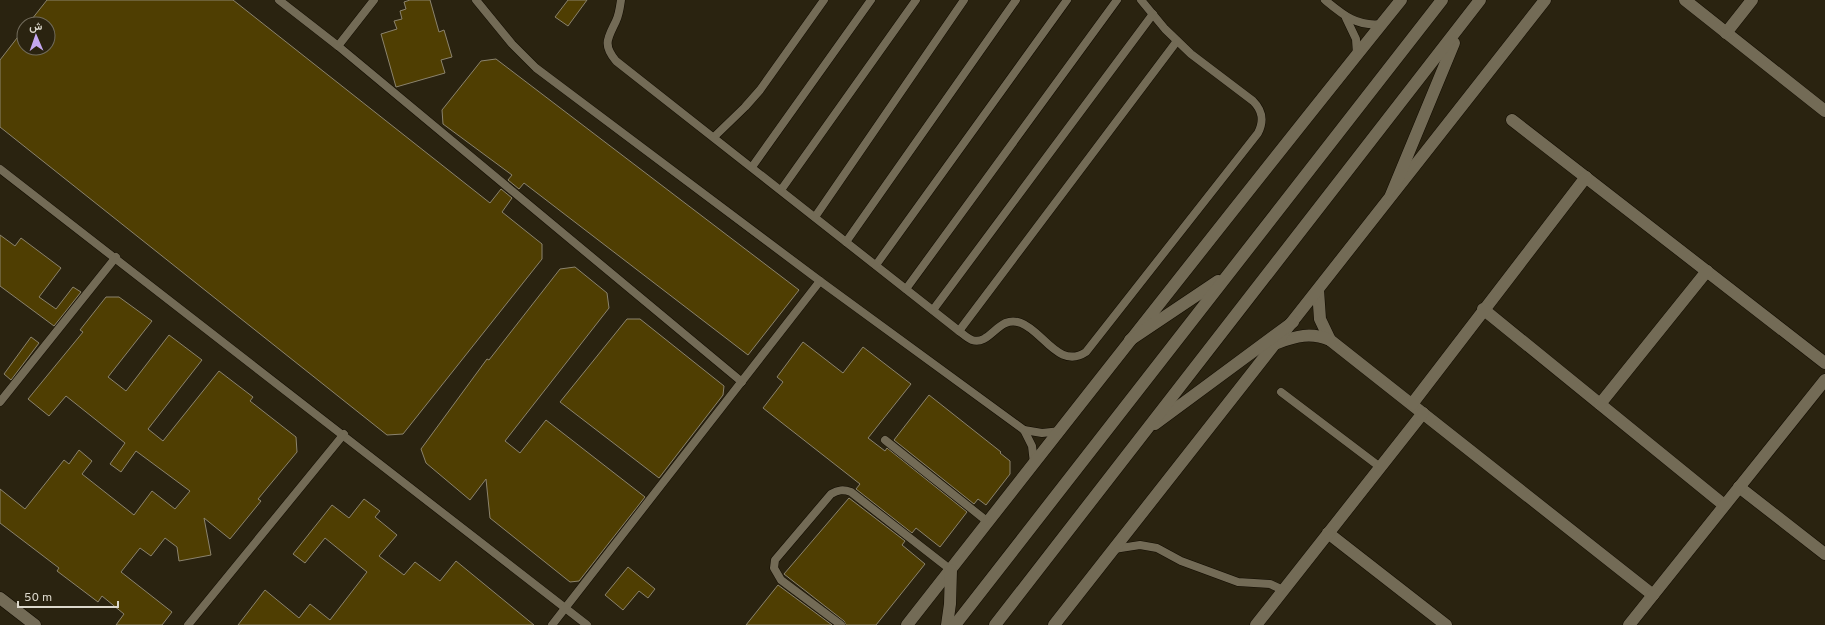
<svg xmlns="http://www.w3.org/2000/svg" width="1825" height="625" font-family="Overpass,Vazirmatn,sans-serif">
<rect width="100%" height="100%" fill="#2a2310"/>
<!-- building -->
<g fill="#4f3e02" stroke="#8b836d">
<path d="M47,0H233L490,203L501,189L512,198L502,212L542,244V259L403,434L387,435L0,127V60L24,29V48H48V24H28Z"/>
<path d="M410,0H430L439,32L444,30L452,57L441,60L445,73L396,87L381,34L397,29L394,21L402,19L400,11L406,9L404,2Z"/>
<path d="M568,0H587L568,26L555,17Z"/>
<path d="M496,59L799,290L748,355L524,183L519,189L508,180L512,175L443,124L442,110L481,61Z"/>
<path d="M0,235L15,246L21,238L61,268L39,297L56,309L73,287L81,292L54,326L0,286Z"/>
<path d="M575,267L607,293L609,308L505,441L520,453L546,420L645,497L579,581L570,582L490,518L486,479L470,500L426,463L421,449L487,359L489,360L560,269Z"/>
<path d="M106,297H119L152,321L108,377L126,391L169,335L202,360L148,429L163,441L219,371L253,397L250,401L296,437L297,452L258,499L261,501L230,539L204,518L211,555L179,561L177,547L165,538L151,556L140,548L121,572L172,612L162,625H116L124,614L102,596L98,602L57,571L59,568L0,523V489L25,509L64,460L69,464L79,450L92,461L82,474L134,515L152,491L175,509L190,491L136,451L121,472L110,464L125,443L66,396L49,416L28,399L83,332L80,330Z"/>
<path d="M627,319H640L724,386L723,395L659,478L560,402Z"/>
<path d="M31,337L39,343L11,380L4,374Z"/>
<path d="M803,342L843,373L863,347L911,384L868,438L885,451L887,448L967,512L940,547L916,528L912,533L856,489L860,484L763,408L783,382L777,377Z"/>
<path d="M929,395L1001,452L1000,453L1010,461V474L986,505L978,499L974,504L894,440Z"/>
<path d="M849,498L905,541L902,545L925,564L876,625H846L844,621L784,574Z"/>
<path d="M364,499L380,511L375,517L397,535L379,556L404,575L415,562L440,581L456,561L534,625H238L265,590L299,618L310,604L330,620L367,572L325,538L305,563L293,554L332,505L349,518Z"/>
<path d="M628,567L655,589L648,598L639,591L623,610L605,595Z"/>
<path d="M778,585L832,625H746Z"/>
</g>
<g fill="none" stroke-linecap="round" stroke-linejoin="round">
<!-- lane casing -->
<g stroke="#120c00" stroke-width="9">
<g id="lane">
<path d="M279,0L338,46L742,382"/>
<path d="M476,0L512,44L536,68L820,281L1024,430L1032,446L1034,463"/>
<path d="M621,0C620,7 619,15 616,21C608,38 602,44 616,61L959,331C963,334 967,338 972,340C991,346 998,314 1021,323C1043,331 1059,370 1086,352L1258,133C1264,121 1263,111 1253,101L1191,54L1165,29L1141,0"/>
<path d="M1325,0C1343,15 1357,27 1382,24"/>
<path d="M1346,18L1356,39L1357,54"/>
<path d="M338,46L374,0"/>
<path d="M714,137L745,107L760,90L824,0"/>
<path d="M752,167L871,0"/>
<path d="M0,169L587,625"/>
<path d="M781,190L916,0"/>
<path d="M815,217L964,0"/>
<path d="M846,242L1016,0"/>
<path d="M876,265L1067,0"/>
<path d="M906,289L1117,0"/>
<path d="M933,310L1153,14"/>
<path d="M959,331L1177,41"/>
<path d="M1281,392L1380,467"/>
<path d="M0,402L116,257"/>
<path d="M1024,430L1042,433L1061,431"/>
<path d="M885,440L988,522"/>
<path d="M1114,549L1140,545L1157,548L1181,561L1238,582L1270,584L1283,590"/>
<path d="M188,625L344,434"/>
<path d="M552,625L820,281"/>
<path d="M841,625L781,580L774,568L775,560L831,494C838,490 843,489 851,492L951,570"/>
</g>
</g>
<!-- street casing -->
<g stroke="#120c00" stroke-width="13">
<g id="street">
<path d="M1685,0L1825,111"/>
<path d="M1726,33L1752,0"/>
<path d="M1512,120L1825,363"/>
<path d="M1318,290L1320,319L1330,340"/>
<path d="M1483,309L1724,505"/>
<path d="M1277,343C1296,336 1311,332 1330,340L1653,595"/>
<path d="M1412,404L1586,177"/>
<path d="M1600,404L1707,271"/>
<path d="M1739,487L1825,554"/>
<path d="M1328,533L1446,625"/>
<path d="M907,625C1071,416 1234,207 1401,0"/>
<path d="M1054,625L1545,0"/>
<path d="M1256,625L1423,413"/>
<path d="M1629,625L1825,380"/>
</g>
</g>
<!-- secondary casing -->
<g stroke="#120c00" stroke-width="13">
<g id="secondary">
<path d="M1391,195L1454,43"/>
<path d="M1130,340L1218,281"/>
<path d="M1155,424L1293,322"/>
<path d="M0,598L35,625"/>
<path d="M947,625L950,604L951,570"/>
<path d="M955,625L1442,0"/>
<path d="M995,625L1480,0"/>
</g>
</g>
<!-- lane -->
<use href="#lane" stroke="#736b56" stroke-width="8"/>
<!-- street -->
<use href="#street" stroke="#736b56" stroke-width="12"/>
<!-- secondary -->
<use href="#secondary" stroke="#736b56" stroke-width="12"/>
</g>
<!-- north arrow -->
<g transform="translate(36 36) rotate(358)"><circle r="19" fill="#2a2310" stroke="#716b5b"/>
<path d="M0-3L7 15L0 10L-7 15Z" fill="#c4a7f1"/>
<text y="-6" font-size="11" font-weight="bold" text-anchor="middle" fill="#dcd8cc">ش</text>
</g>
<!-- scale -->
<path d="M18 601v6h100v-6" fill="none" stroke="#dcd8cc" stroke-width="2"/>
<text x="24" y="601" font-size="12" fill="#dcd8cc" stroke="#2a2310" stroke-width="3" paint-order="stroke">50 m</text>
</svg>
